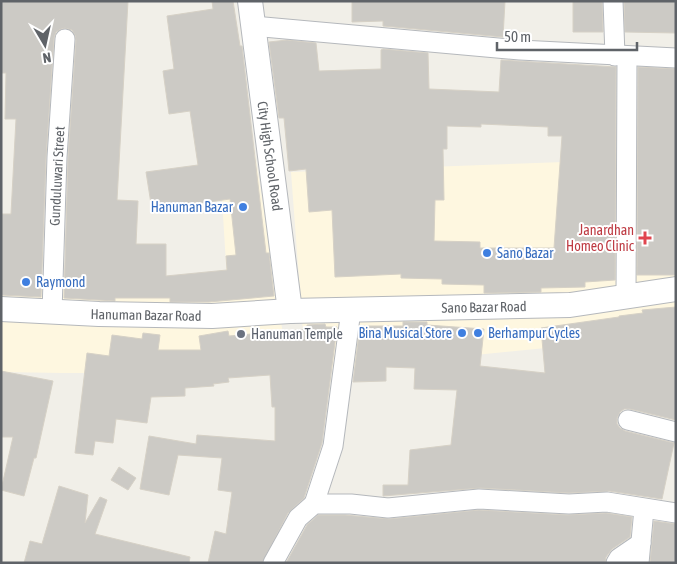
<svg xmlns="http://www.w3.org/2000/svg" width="677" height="564" font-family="'Asap Condensed',sans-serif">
<rect width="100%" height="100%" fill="#f1efe8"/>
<!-- commercial -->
<g fill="#fef7e0">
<path d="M252,134L289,373H63L1,372V283L227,280L218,135Z"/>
<path d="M676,158V335L306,372L291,172Z"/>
</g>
<!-- building -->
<g fill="#cccac5" stroke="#d6d1c6" fill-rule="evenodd">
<path d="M1,1H128L117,200L138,201L136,244H166V276L227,270L226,256L236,255L230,199L152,210L146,172L198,165L190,111L169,114L163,71L174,69L167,16L213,9L212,1H233L240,46H242L266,253H269L274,296L209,302H170V298H115V301L64,298L68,158L76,40L75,35L72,30L65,28L61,29L56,32L54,38L46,157L41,297L1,295V214H11L16,119H5L6,73H1Z"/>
<path d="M352,1H505L503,37L383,26V21L352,22Z"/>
<path d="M573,1H602L603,32H573Z"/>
<path d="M624,1H676V33L625,32Z"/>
<path d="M287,40L316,43L319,71L381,69V50L383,49L428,53L429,89L499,92L501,60L616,67L615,280L585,282V287L541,288V292L493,293H484V285L442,284V279L401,278V274L335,277L332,210L309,212L306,169L289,171L284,118H279L269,42ZM481,124L548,127V136H562L554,248H480V242L434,241L435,200H444L443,149H447V126L481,127Z"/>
<path d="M638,67L676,69V275H637Z"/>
<path d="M676,307V420L630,409H624L620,412L617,418V424L620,428L625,431L674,443L662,499L609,491L569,493L480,488L383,496V485H408L410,450L451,445L457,390L414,389L415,368L386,367V381L353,382L360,326H403V322H427V325L484,329L480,366L545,373L541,328L619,317V316L643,313L642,310Z"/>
<path d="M325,324L326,327H337L322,443L304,498L288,513L262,563H208L215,531L226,534L232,492L218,490L222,458L178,455L169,495L140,489L149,436L196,444L197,435L275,441V407H272L270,375L228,378L229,382L213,384L214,386L185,388V396L151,397L147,423L116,419L113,443L95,441L93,455L75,453L87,353L109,356L112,335L142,339L143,333L160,335L158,350H201L199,336L228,331L229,336L307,329V325Z"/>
<path d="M1,371L53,381L36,458H34L24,496L1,490L13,437H1Z"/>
<path d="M119,467L136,478L128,490L111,480Z"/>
<path d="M59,486L88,495L85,523L100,497L107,500L95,534L190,557L189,563H24L30,541L42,544Z"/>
<path d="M479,510L568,515L606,513L632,517L630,537L612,549L606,557L605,563H286L307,525L318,515H345L389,519Z"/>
<path d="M654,521L676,524V563H650Z"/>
</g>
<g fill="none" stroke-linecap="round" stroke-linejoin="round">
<!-- minor casing -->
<g stroke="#b5b8bc" stroke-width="21">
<g id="minor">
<path d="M613,1L615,56"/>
<path d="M253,26L520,50L676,58"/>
<path d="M626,297L627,57"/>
<path d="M52,312L57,157L65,39"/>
<path d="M628,420L676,432"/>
<path d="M314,504L333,446L351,310"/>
<path d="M273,563L298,518L314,504H351L388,508L479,499L569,504L607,502L676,513"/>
<path d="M616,563L619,558L641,543"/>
<path d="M639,563L644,509"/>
</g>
</g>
<!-- tertiary casing -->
<g stroke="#b5b8bc" stroke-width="26">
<g id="tertiary">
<path d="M250,1L290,311"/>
<path d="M1,309L99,314L212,316L290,311L570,305L676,289"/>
</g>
</g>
<!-- minor -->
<use href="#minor" stroke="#fff" stroke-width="19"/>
<!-- tertiary -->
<use href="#tertiary" stroke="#fff" stroke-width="24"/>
</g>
<!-- markers -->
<g fill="#3f7fe0" stroke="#fff" stroke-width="2">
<circle cx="243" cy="207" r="5"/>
<circle cx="487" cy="253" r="5"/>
<circle cx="26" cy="282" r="5"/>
<circle cx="462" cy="333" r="5"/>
<circle cx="478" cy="333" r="5"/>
</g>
<path fill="#e0444e" stroke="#fff" stroke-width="2" d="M642.5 230.5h5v5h5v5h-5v5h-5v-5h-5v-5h5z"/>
<circle fill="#6b7280" stroke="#fff" stroke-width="2" cx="241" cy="334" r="5"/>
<g text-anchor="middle" stroke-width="4" stroke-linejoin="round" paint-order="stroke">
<!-- street labels -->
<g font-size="14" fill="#5f6368" stroke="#fff">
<text transform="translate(270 156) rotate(82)" y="5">City High School Road</text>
<text transform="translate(57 176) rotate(-87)" y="5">Gunduluwari Street</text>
<text transform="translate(484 307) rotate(-1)" y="5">Sano Bazar Road</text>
<text transform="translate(146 315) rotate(1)" y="5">Hanuman Bazar Road</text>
</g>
<!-- shop labels -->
<g font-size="14" fill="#366cbe" stroke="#fff" text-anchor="start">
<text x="233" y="212" text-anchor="end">Hanuman Bazar</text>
<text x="497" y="258">Sano Bazar</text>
<text x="36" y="287">Raymond</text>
<text x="452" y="338" text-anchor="end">Bina Musical Store</text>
<text x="488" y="338">Berhampur Cycles</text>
</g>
<!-- health labels -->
<g font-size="14" fill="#be3a42" stroke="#fff" text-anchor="end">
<text x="634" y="235">Janardhan<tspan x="634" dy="16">Homeo Clinic</tspan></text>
</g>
<!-- worship labels -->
<g font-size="14" fill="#5b616d" stroke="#fff" text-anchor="start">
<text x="251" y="339">Hanuman Temple</text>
</g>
</g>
<!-- border -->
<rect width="677" height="564" fill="none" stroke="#5f6368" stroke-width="5"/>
<!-- north arrow -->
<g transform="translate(45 45) rotate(171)" stroke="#ffffff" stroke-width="4" paint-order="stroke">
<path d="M0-4L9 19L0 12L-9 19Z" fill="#5f6368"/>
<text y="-8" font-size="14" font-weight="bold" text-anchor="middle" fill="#5f6368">N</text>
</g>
<!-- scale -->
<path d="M497 42v8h140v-8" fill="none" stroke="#5f6368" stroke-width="2.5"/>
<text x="504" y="42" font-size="15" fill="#5f6368" stroke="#ffffff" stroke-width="4" paint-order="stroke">50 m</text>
</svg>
